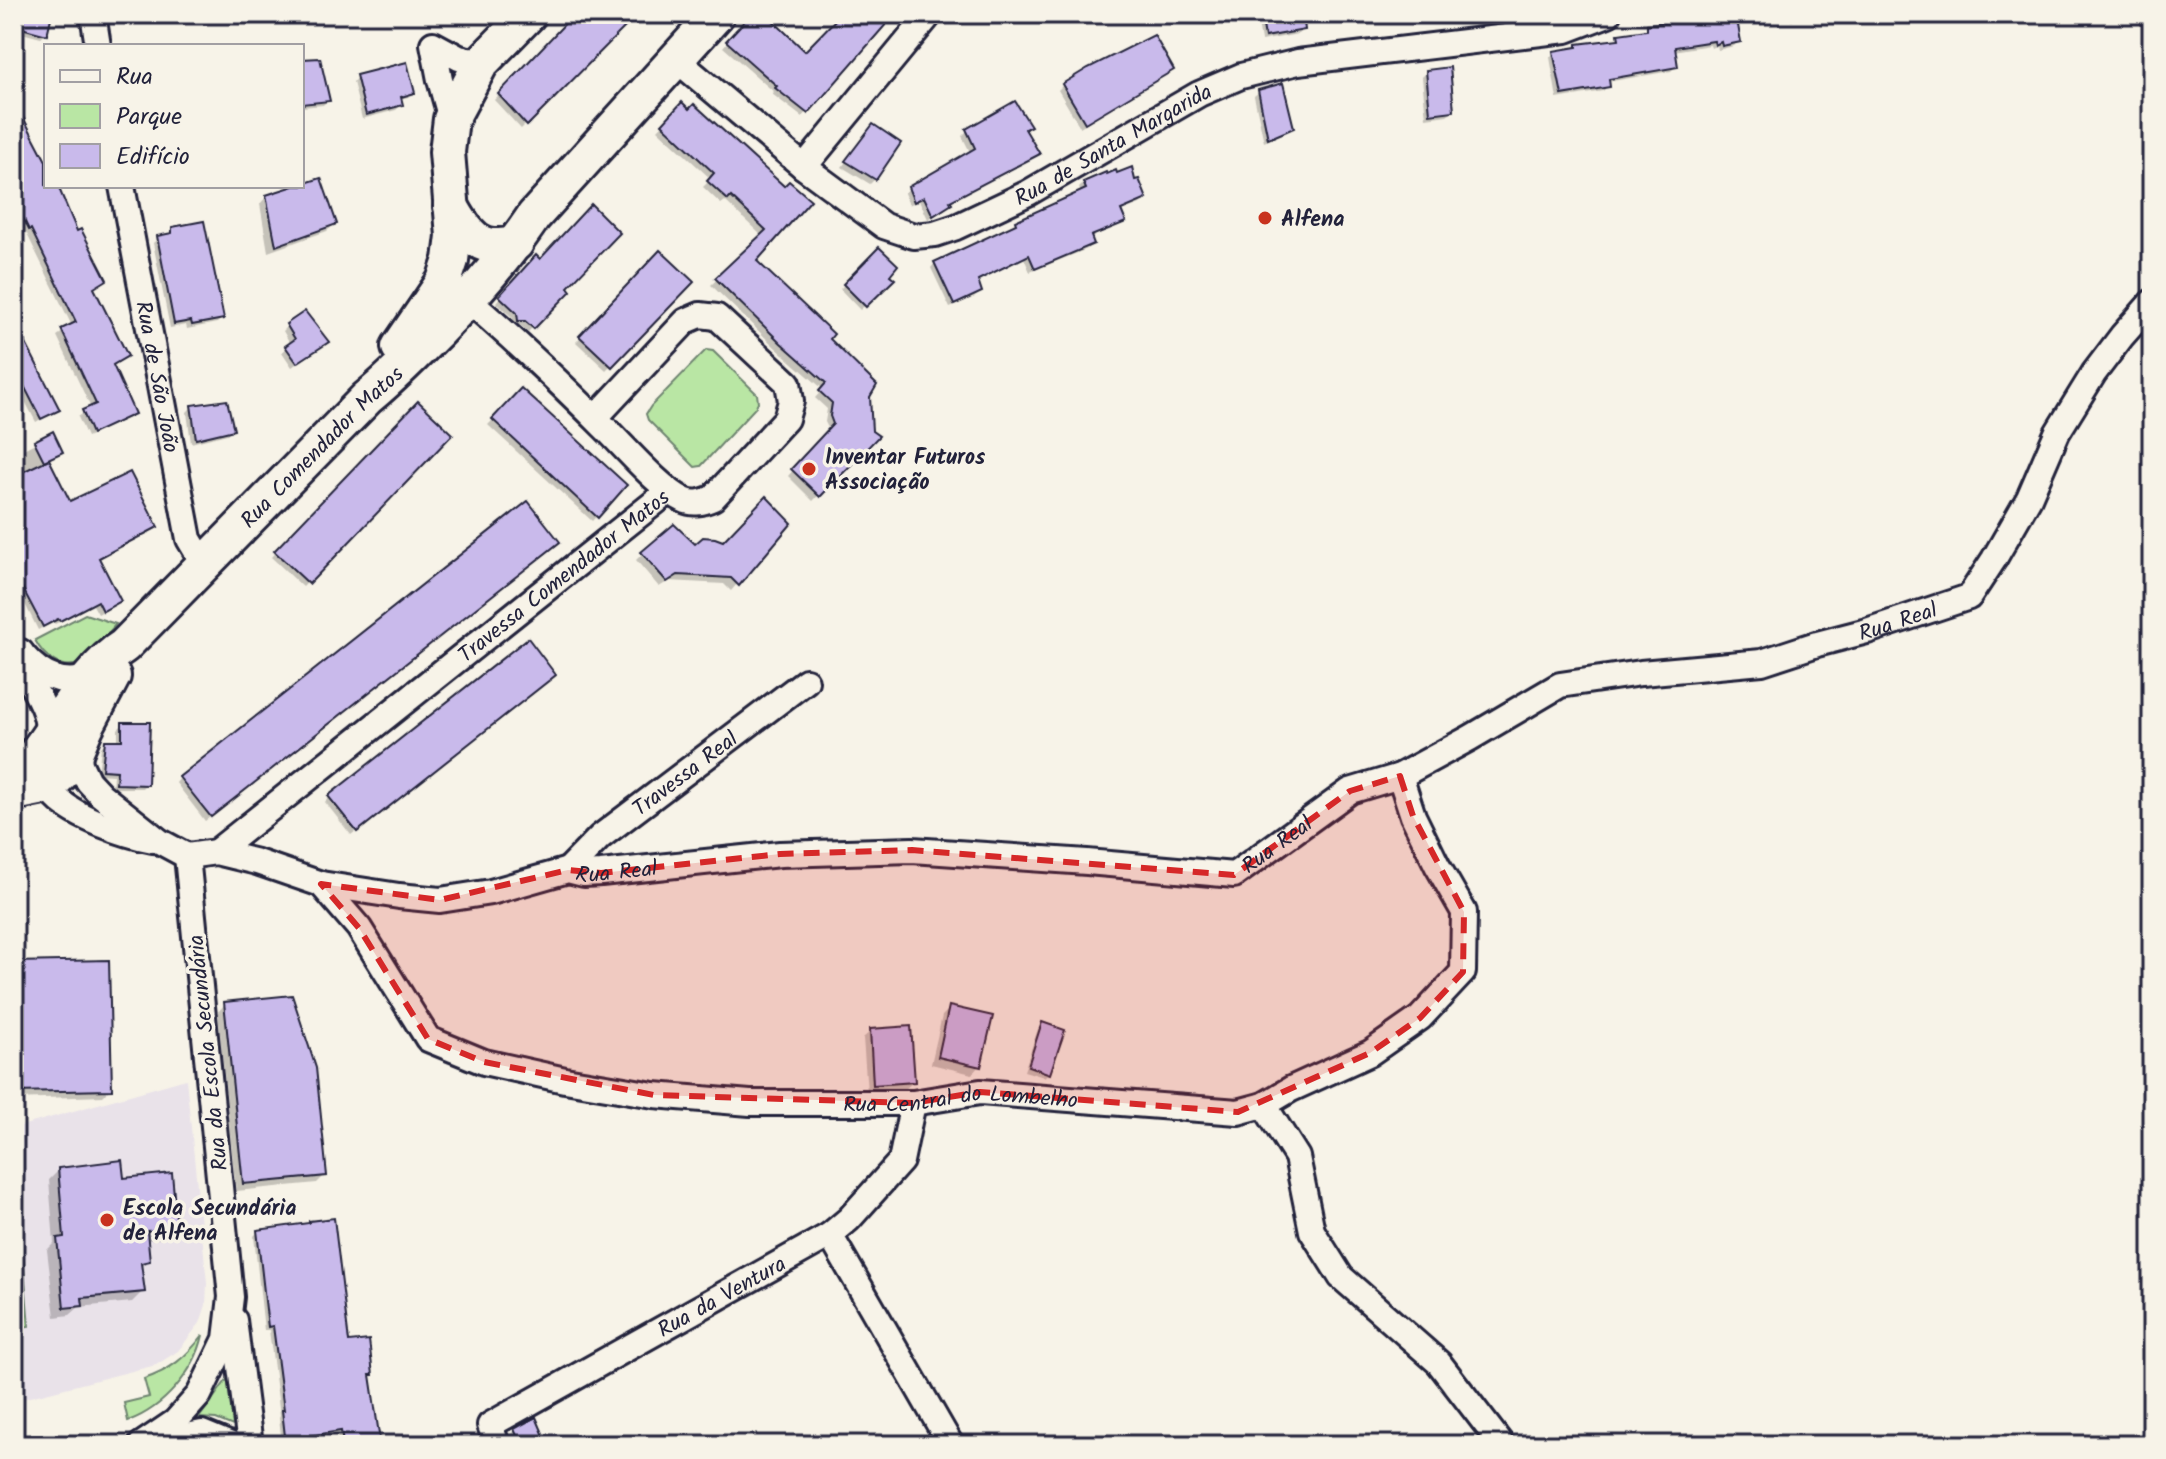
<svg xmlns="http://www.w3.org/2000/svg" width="2166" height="1459" font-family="Kalam,sans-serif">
<rect width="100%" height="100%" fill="#f7f3e8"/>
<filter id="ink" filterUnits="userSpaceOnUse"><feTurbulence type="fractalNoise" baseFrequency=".0125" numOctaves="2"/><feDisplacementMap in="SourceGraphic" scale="16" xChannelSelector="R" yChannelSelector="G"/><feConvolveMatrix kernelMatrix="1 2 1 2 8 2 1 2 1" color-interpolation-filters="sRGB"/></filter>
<g filter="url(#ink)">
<!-- built -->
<path fill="#e9e2e9" d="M186,1079L207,1283L206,1305L200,1323L178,1351L156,1365L14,1401V1128Z"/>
<!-- green -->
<g fill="#b9e6a4" stroke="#6e8470" stroke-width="2">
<path d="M706,350L713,351L757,394L758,402L755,408L701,466L695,467L648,420L646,414L651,406Z"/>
<path d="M85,614L116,624C107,634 92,656 81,662C62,673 43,656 35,640Z"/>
<path d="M19,1211L29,1326L14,1328V1212Z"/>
<path d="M203,1335C195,1371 164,1408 128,1421L124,1403L149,1397L144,1379C171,1370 186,1357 203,1335Z"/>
<path d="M228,1378L233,1426L216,1419L199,1418Z"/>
</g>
<!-- shadow -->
<g fill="#0003">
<path d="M14,14H51L46,34L41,38L14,31Z"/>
<path d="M577,14H635L521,129L494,100Z"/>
<path d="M753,14H763L805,54L840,18L836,14H885L802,117L772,94L774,92L723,47Z"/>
<path d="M1250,14H1301L1303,30L1298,34L1261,41L1257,18L1251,19Z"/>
<path d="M1410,14H1470L1411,20Z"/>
<path d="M1681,14H1734L1738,41L1734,46L1718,50L1717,45L1711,48L1710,45L1673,51L1676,66L1671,71L1607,82L1608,86L1603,91L1557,99L1550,57L1554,53L1614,41L1619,36L1643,33L1648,26L1682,24Z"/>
<path d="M1789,14H1812L1791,21Z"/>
<path d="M302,61L328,100L323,105L302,107Z"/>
<path d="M1172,70L1080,127L1058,90L1063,85Z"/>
<path d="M1427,72L1452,111L1447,115L1426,118L1422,77Z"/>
<path d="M357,77L413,92L408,97L399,99L401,105L396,110L362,119L353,82Z"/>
<path d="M1259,92L1292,127L1287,132L1264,142L1254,96Z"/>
<path d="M14,103L46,166V186H56L76,234L105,280L92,289L126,356L111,366L133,413L128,418L87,437L78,417L91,408L57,336L72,326L26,232L24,233L14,212Z"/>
<path d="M682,105L784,189L755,261L827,340L868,396L870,432L876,436L813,501L788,476L829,430L825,422L827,409L815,398L823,389L776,348L711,285L762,236L725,201L721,204L703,187L711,179L658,130Z"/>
<path d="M1029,126L1024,131L1037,154L1032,158L949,202L950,204L945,209L928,219L919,200L909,205L904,193L909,189L970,152L962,136L967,131Z"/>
<path d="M869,131L875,179L870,184L842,167Z"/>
<path d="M319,180L335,224L327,231L268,252L260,204L267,196Z"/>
<path d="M1084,183L1144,199L1140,204L1119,212L1123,221L1119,226L1089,238L1091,244L1087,249L1030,272L1024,258L976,281L980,292L975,297L950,308L931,268L935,263L1011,228L1016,223L1081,193L1079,188Z"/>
<path d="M173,229L222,318L217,323L187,329L186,325L170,328L153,243L158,238L168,236Z"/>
<path d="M879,250L888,275L892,279L860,310L840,289Z"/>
<path d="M660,253L692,282L606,370L576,342Z"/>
<path d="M532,263L568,291L528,332L520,325H514L513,318L496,302Z"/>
<path d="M288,326L321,346L292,367L282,352L291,345L283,331Z"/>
<path d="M17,365L57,409L36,422L19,390L21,389L14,374V368Z"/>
<path d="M521,391L625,485L592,521L488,425Z"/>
<path d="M418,403L450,434L303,587L271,557Z"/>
<path d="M192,407L232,429L227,434L191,443L187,412Z"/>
<path d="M52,434L61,451L47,460L69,504L156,527L151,531L97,559L119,601L114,605L98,614L93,605L55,624L53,622L38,630L14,582V454Z"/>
<path d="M789,523L731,591L724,584L669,581L659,587L636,560L643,553L723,543Z"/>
<path d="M552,546L205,821L176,783L180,778Z"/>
<path d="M549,680L351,835L325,802L329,797Z"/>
<path d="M123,724L146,784L142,788H112L113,775L98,774L101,747L106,742H118V729Z"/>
<path d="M14,964L110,1089L103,1096L14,1099Z"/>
<path d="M225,1004L325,1175L317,1183L236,1191L218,1012Z"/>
<path d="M950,1008L979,1066L972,1074L931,1064L942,1016Z"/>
<path d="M1043,1024L1049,1073L1044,1077L1024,1071L1038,1029Z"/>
<path d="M871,1031L913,1082L905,1089L867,1092L863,1038Z"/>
<path d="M59,1170L123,1180L175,1228L165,1238L146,1240L148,1260L139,1269L142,1292L132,1302L79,1307L70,1315L55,1317L47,1250L54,1243L49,1180Z"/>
<path d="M258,1232L347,1344L368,1377L378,1440L373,1445H339L337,1435L306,1439L307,1445H282L279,1417L280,1415L269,1330H264L254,1236Z"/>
<path d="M516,1430L546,1445H513L511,1435Z"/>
</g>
<!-- building -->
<g fill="#c9baeb" stroke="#22223b" stroke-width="2">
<path d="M14,14H52L47,35L14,26Z"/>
<path d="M574,14H638L527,126L498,94Z"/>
<path d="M751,14H766L805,51L841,14H895L808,114L775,88L777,86L726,41Z"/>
<path d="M1261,14H1303L1305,30L1265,37Z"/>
<path d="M1685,14H1736L1741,42L1722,46L1721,42L1715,45L1714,41L1675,47L1678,67L1609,79L1610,87L1562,95L1553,51L1577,47V44L1619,39L1618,34L1647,30V24L1686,21Z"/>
<path d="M1154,35L1174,70L1085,123L1062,84L1088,68Z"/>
<path d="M320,58L330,101L302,104V59Z"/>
<path d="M407,62L415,93L401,97L403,105L366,115L356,75Z"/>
<path d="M1450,67L1454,111L1430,114L1426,70Z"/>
<path d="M1283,83L1294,128L1268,139L1258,90Z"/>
<path d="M14,100L46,161V186H58L77,231L81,229L107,280L94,288L128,356L113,365L135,414L92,434L82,410L96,404L61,329L76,322L31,229L29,230L14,200Z"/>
<path d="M1015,101L1031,126L1025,129L1040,154L950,201L952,204L933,216L924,197L914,202L908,187L975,148L966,129Z"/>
<path d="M682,102L689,109L694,104L784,186L789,181L811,200L757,261L834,334L830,339L877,385L870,397L872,431L879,436L820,497L791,469L833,424L830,416L832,403L819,391L826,383L781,343L715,278L766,230L731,197L728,200L707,181L714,173L662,124Z"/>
<path d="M873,124L901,143L876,180L845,161Z"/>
<path d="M1132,167L1135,180L1139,179L1147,199L1121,210L1126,222L1091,236L1094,244L1035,269L1029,255L978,280L982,292L954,305L934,262L1016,224L1015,221L1086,189L1083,182L1106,172L1107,174L1116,170L1117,173Z"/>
<path d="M321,178L337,224L276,246L266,195L294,186H302V184Z"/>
<path d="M591,204L620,233L568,287L571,291L534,329L525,321H518L517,313L499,296L536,255L540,259Z"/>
<path d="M204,221L224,319L192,325L191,321L174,324L157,236L172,233V227Z"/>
<path d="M879,247L898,265L890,275L895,279L866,307L843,284Z"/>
<path d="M660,250L694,282L612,367L579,336Z"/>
<path d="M305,311L329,342L297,363L285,346L295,339L286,324Z"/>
<path d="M14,320L60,410L41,419L23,384L24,383L14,360Z"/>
<path d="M521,388L627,485L598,518L492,419Z"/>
<path d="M227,400L234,430L196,439L191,405Z"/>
<path d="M418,401L453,434L309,584L274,551Z"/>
<path d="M53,431L63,452L44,461L34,441Z"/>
<path d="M49,459L70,501L130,472L158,527L99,558L121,601L103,611L98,601L60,621L58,619L43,627L14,572V476Z"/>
<path d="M766,496L792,523L739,586L731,578L678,575L667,582L641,552L674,524L695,544L703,537L715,538L723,541Z"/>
<path d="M528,501L560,542L211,817L179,777Z"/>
<path d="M528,638L556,675L357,832L328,796Z"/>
<path d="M122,722H150L148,785L116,784L117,771L102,770L105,740H122Z"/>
<path d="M109,960L112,1090L14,1092V962Z"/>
<path d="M292,995L316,1068L327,1176L243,1184L224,1002Z"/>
<path d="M949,1006L993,1016L981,1067L938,1057Z"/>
<path d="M1042,1022L1065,1030L1050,1074L1028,1066Z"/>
<path d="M911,1026L915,1082L873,1085L870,1029Z"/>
<path d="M122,1160L124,1178L172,1173L177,1229L147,1231L150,1261L141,1263L145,1292L82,1298L83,1306L64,1308L57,1238L64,1237L58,1168Z"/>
<path d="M334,1218L349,1342L369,1340L373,1375H370L380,1441L343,1443L341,1431L308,1436L309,1445H286L282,1410H284L273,1326L268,1327L257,1230L309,1223V1221Z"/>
<path d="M536,1417L548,1445H521L514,1429Z"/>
</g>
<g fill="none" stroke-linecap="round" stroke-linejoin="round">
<!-- street casing -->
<g stroke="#22223b" stroke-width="30">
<g id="street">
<path d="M93,14L98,46"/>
<path id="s1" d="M677,60L804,167L884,226L914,236L935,234L956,227L1028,193L1199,94L1241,76L1298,62L1566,30L1608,14"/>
<path d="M451,119L440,80L433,44L459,58L481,63"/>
<path d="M804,167L930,14"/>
<path id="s2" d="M122,186L189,539L204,564"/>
<path d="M456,290C507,332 555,378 602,425C623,445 659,488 684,500C694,505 703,502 713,498L786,419L791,401L788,383L717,317L700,315L686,321L595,418"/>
<path d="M21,652C22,660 24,668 27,676C34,690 45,705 47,721C50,738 42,753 45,770C47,781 50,790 57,798C76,818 126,835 153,840"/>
<path d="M23,655C42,677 64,687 92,676"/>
<path id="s3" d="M78,746L80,764L88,781L101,795L159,841L187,856L216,852L257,862L321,884L399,896L440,900L491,892L568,870L584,874L601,873L780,854L912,850L1087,862L1234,875L1350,791L1400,776L1470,738L1560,685L1641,673L1762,662L1817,644L1867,631L1969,597L1994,559L2029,498L2057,433L2094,373L2122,336L2152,302"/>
<path id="s4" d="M216,852L669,491"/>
<path id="s5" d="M568,870L600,837L806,681"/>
<path id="s6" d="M321,884L359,928L428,1039L484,1062L565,1080L654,1095L750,1103H913L980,1092L1238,1112L1264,1105L1291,1089L1370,1053L1420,1018L1463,972L1464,912L1437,865L1413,816L1400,776"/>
<path d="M1264,1105L1297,1157L1312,1231L1341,1277L1439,1363L1502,1445"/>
<path d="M830,1235L951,1445"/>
<path d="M234,1320L250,1445"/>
<path d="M153,1443L202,1433L231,1445"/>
<path d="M141,1445L175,1422L199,1395L226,1339L231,1297L187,856"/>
<path id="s7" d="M497,1445L490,1425L830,1235L849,1219L901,1161L913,1103"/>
</g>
</g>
<!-- secondary casing -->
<g stroke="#22223b" stroke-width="40">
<g id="secondary">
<path d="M451,206C467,235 481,254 516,243"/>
<path d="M399,347L444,281L451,260L454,236L447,152L451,119L481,63L529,14"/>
<path id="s8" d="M14,773C33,761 42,745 55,726C74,698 95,664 124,646L367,398C393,377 415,354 439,330C474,294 506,258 534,216L717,14"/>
<path d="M14,793L49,786L63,772L75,753L86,727L113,676"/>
</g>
</g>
<!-- street -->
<use href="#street" stroke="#f7f3e8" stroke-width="24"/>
<!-- secondary -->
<use href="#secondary" stroke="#f7f3e8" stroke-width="34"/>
</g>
</g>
<!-- marked area -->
<path fill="#d62828" fill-opacity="0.2" stroke="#d62828" stroke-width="6" stroke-dasharray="16 10" stroke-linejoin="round" d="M1400,776L1413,816L1464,912L1463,972L1420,1018L1370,1053L1238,1112L980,1092L913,1103L654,1095L484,1062L428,1039L359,928L321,884L440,900L568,870L601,873L780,854L912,850L1234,875L1350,791Z"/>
<!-- markers -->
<g fill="#c8321e" stroke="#f7f3e8" stroke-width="3">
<circle cx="1265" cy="218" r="8"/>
<circle cx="809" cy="469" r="8"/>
<circle cx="107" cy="1220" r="8"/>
</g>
<g text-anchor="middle" stroke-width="7" stroke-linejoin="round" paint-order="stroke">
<!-- street labels -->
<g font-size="22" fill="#22223b" stroke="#f7f3e8">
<text dy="8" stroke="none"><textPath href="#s1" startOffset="518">Rua de Santa Margarida</textPath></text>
<text dy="8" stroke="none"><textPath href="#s2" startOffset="194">Rua de São João</textPath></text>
<text dy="8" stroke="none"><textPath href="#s8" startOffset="450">Rua Comendador Matos</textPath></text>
<text dy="8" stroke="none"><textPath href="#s4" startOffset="444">Travessa Comendador Matos</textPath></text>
<text dy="8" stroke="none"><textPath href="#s3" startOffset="1946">Rua Real</textPath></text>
<text dy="8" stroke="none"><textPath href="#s5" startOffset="152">Travessa Real</textPath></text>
<text dy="8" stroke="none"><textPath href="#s3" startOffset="1274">Rua Real</textPath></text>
<text dy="8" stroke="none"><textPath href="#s3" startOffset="602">Rua Real</textPath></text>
<text transform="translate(207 1053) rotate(-96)" y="8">Rua da Escola Secundária</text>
<text dy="8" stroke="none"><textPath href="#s6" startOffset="730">Rua Central do Lombelho</textPath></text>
<text dy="8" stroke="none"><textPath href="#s7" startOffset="286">Rua da Ventura</textPath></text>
</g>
<!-- poi labels -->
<g font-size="22" font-weight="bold" fill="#22223b" stroke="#f7f3e8" text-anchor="start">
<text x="1281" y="226">Alfena</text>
<text x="825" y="464">Inventar Futuros<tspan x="825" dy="25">Associação</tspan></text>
<text x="123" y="1215">Escola Secundária<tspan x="123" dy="25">de Alfena</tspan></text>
</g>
</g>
<!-- margin -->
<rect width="2166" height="1459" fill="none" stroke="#f7f3e8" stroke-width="48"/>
<rect x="24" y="24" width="2118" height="1411" fill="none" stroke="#22223b" stroke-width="3" filter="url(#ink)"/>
<!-- legend -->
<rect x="44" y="44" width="260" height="144" fill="#f7f3e8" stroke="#a29fa3" stroke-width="2"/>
<rect x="60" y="70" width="40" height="12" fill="#f7f3e8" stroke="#a29fa3" stroke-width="2"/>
<text x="116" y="84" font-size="24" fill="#22223b">Rua</text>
<rect x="60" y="104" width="40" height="24" fill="#b9e6a4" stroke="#a29fa3" stroke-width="2"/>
<text x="116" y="124" font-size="24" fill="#22223b">Parque</text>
<rect x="60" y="144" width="40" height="24" fill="#c9baeb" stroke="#a29fa3" stroke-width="2"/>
<text x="116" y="164" font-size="24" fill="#22223b">Edifício</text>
</svg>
